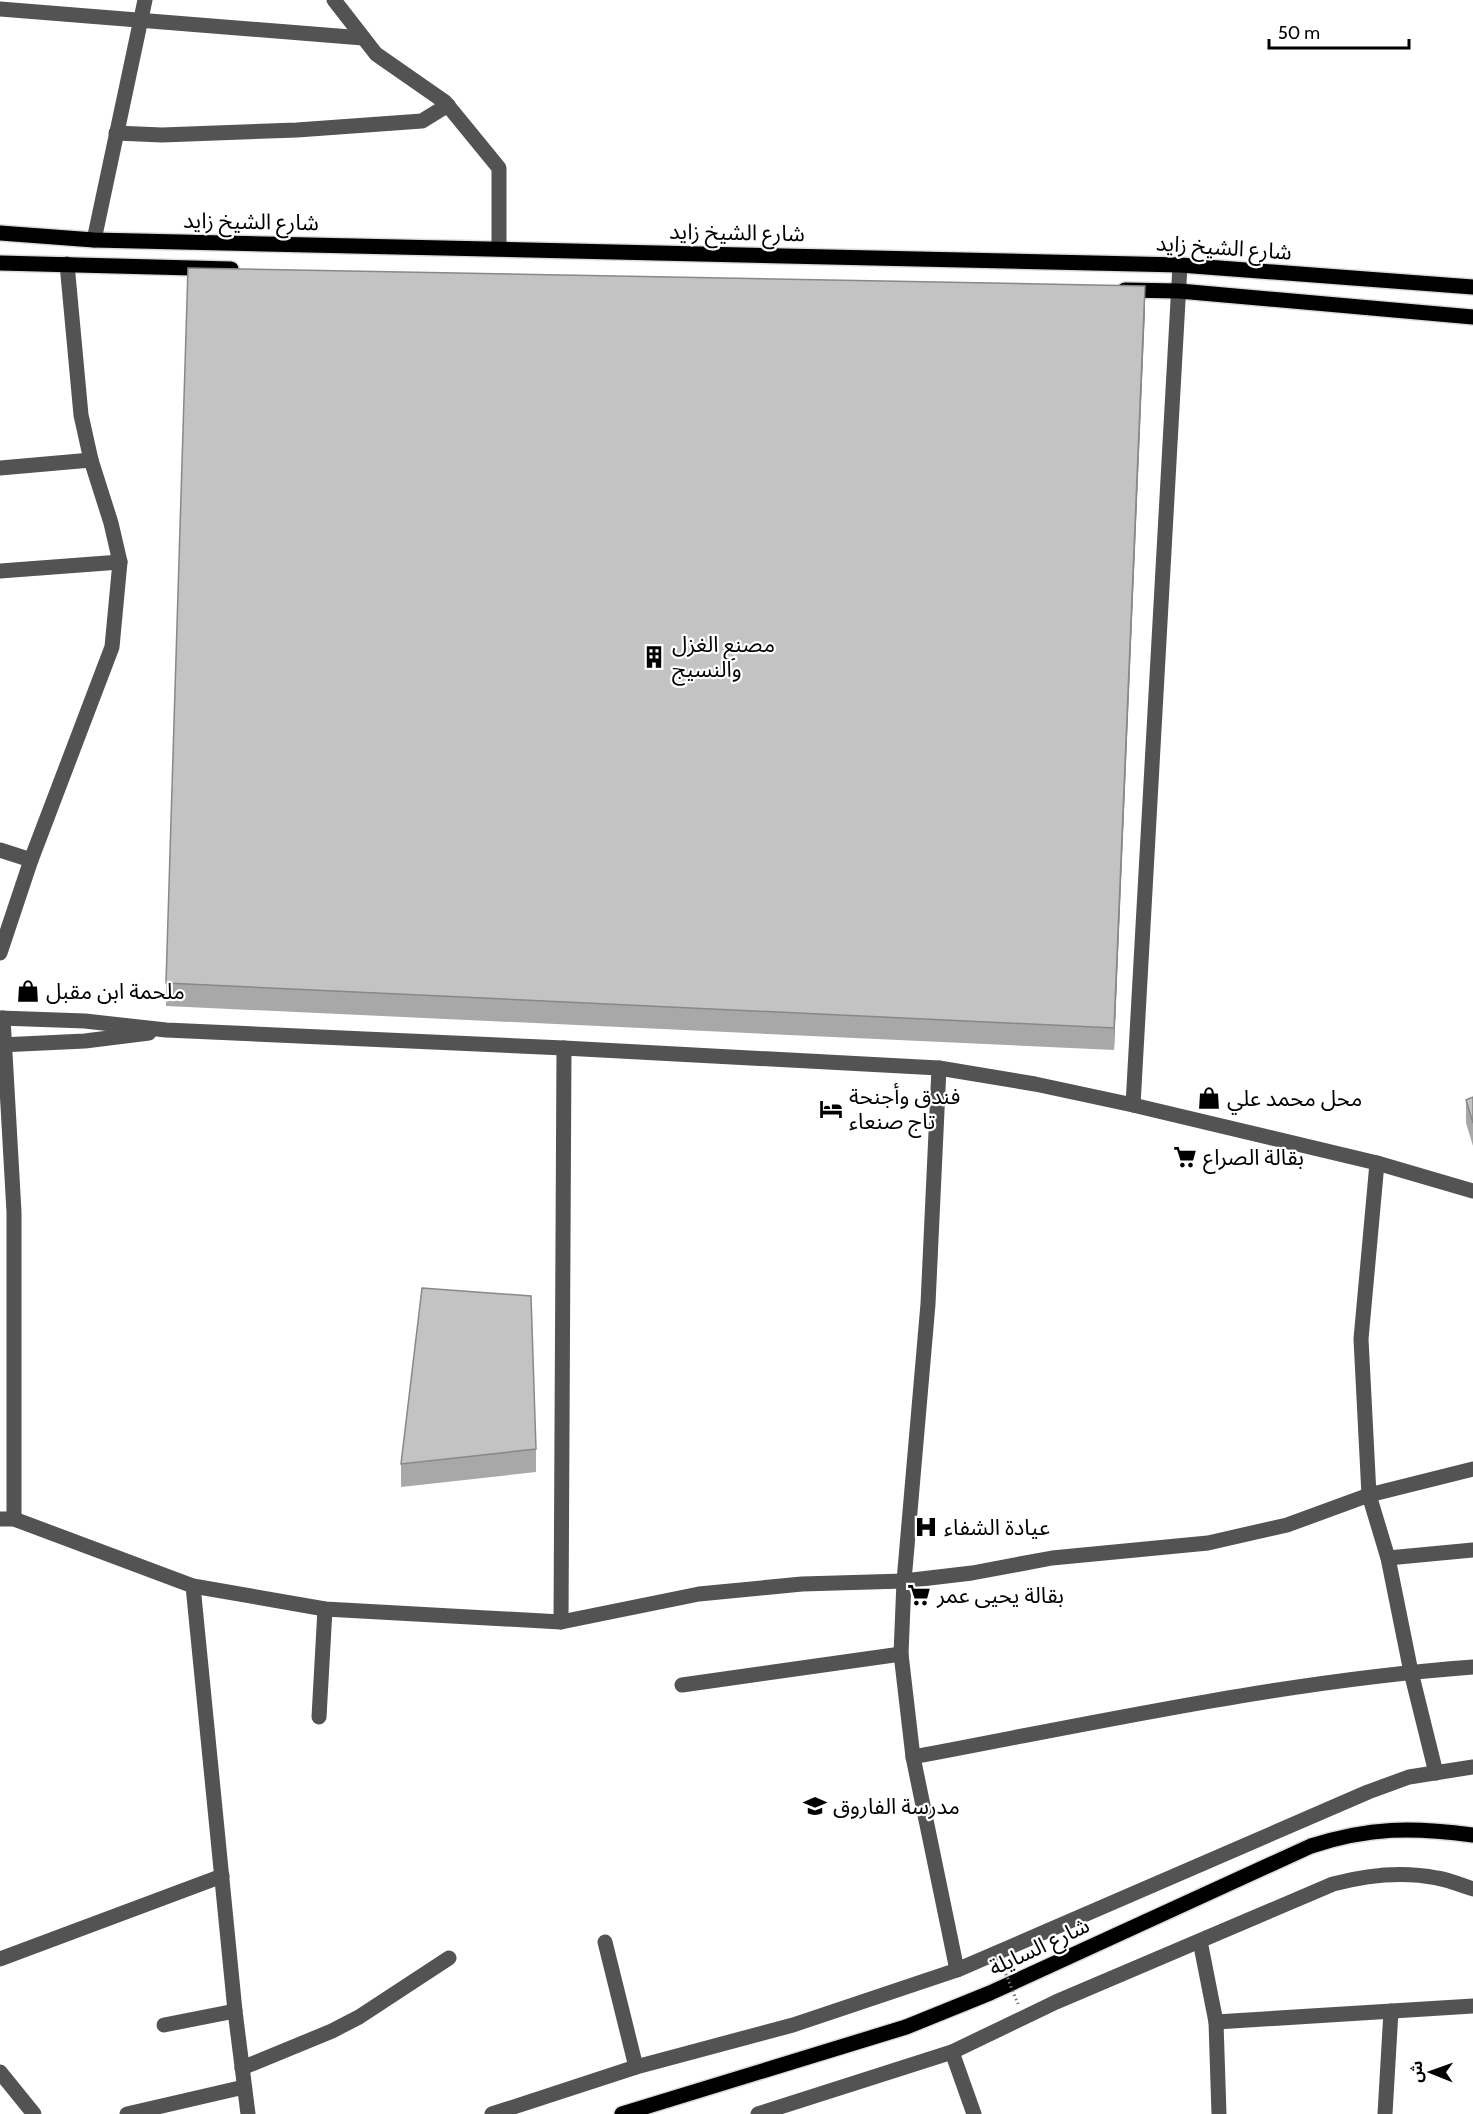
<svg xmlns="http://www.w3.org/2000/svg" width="1473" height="2114" font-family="Cabin,'Noto Sans Arabic',sans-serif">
<rect width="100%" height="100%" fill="#fff"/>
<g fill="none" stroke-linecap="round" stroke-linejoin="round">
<!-- major casing -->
<g stroke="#dbdbdb" stroke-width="18">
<g id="major">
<path d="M0,233L94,240L1180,265L1473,287"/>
<path d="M0,263L231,269"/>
<path d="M1125,290L1179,291L1473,317"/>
<path d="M622,2114L906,2027L990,1993L1311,1846C1370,1827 1412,1827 1473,1835"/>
</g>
</g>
<!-- minor -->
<g stroke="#535353" stroke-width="15">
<path d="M334,0L376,54L445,102L499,168V249"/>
<path d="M0,9L363,38"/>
<path d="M116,133L162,135L297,130L422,121L448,105"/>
<path d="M94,240L145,0"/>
<path d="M0,468L91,460"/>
<path d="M0,571L120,562"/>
<path d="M0,850L31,860"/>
<path d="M0,953L31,860L112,647L120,562L111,523L91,460L81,415L67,264"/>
<path d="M0,1018L85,1021L166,1030L564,1048L939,1068L1035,1084L1133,1105L1377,1163L1473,1191"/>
<path d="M3,1018L14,1212V1519"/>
<path d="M0,1045L85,1041L149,1033"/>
<path d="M939,1068L928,1304L904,1581L901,1654L913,1757L957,1970"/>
<path d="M1133,1105L1180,265"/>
<path d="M1377,1163L1361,1339L1369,1495L1388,1558L1411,1672L1436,1773"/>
<path d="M0,1519H14L193,1586L325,1609L561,1622L699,1594L802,1584L904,1581L972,1573L1052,1558L1208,1543L1287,1525L1369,1495L1473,1469"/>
<path d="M1388,1558L1473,1550"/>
<path d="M193,1586L235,2011L248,2114"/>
<path d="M561,1622L564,1048"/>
<path d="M682,1685L901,1654"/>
<path d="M319,1717L325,1609"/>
<path d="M913,1757C1099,1722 1285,1681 1473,1667"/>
<path d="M1200,1941L1216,2022L1219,2114"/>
<path d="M605,1942L636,2067"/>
<path d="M0,1959L222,1876"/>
<path d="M1216,2022L1473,2006"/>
<path d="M164,2025L235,2011"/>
<path d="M952,2052L974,2114"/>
<path d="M242,2068L332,2031L359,2017L449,1958"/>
<path d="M0,2072L34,2114"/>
<path d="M127,2114L244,2087"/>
<path d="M492,2114L636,2067L793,2025L957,1970L1368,1792L1409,1777L1473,1767"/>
<path d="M758,2114L952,2052L1056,2002L1333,1884C1367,1875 1402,1871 1437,1878C1449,1880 1461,1885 1473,1889"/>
<path d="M1385,2114L1391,2011"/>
</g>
<!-- major -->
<use href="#major" stroke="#000" stroke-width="15"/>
<!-- path-bridge -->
<path stroke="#757575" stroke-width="3" stroke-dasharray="1.5 3" stroke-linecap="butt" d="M999,1957L1018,2004"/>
</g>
<!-- wall -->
<g fill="#a8a8a8">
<path d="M1145,309L1114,1050L166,1006V983Z"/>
<path d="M1473,1097V1146L1466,1123V1100Z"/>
<path d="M536,1449V1472L401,1487V1464Z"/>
</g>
<!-- shaded-wall -->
<path fill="#888" d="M1145,286V309L1114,1050V1028Z"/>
<!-- building -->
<g fill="#c3c3c3" stroke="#888" stroke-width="1.5">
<path d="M188,268L1145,286L1114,1028L166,983Z"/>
<path d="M1473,1097V1123L1466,1100Z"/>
<path d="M422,1288L531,1296L536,1449L401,1464Z"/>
</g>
<!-- icons -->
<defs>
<g id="building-bare" transform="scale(1.8)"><path d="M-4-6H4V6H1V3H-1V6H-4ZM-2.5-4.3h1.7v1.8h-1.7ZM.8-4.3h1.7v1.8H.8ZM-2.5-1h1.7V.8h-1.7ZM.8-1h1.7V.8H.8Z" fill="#000" stroke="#fff" stroke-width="2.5" paint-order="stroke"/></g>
<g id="shop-bare" transform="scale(1.8)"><path d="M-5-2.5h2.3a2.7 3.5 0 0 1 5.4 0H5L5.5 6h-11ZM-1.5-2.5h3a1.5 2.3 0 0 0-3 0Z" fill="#000" stroke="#fff" stroke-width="2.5" paint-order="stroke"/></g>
<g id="hotel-bare" transform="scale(1.8)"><path d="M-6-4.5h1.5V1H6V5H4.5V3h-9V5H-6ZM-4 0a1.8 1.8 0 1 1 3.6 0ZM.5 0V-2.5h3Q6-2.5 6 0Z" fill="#000" stroke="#fff" stroke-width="2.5" paint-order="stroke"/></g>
<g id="supermarket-bare" transform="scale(1.8)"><path d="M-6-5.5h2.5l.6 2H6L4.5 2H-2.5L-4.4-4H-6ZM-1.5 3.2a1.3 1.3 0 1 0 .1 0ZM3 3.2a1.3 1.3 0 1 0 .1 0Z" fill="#000" stroke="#fff" stroke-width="2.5" paint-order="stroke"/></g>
<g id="hospital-bare" transform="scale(1.8)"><path d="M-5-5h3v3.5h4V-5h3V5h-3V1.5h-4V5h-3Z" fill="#000" stroke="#fff" stroke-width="2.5" paint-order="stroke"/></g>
<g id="school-bare" transform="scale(1.8)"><path d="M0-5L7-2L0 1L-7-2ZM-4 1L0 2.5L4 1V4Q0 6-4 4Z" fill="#000" stroke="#fff" stroke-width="2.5" paint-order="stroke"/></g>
</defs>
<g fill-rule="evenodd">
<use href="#building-bare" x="654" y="657"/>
<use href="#shop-bare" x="28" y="991"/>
<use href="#shop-bare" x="1209" y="1098"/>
<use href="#hotel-bare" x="831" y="1109"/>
<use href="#supermarket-bare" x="1185" y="1157"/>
<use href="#hospital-bare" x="926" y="1527"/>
<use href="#supermarket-bare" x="919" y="1595"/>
<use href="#school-bare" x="815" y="1806"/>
</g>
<g text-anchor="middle" stroke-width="4.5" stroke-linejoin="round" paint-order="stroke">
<!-- street labels -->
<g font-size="22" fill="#000" stroke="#fff">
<text transform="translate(251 221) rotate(1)" y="8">شارع الشيخ زايد</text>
<text transform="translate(737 232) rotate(1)" y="8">شارع الشيخ زايد</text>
<text transform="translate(1224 247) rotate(4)" y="8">شارع الشيخ زايد</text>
<text transform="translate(1039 1946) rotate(-25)" y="8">شارع السايلة</text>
</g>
<!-- poi labels -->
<g font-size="22" fill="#000" stroke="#fff" text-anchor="start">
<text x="672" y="652">مصنع الغزل<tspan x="672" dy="25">والنسيج</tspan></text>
<text x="46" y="999">ملحمة ابن مقبل</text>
<text x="849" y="1104">فندق وأجنحة<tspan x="849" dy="25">تاج صنعاء</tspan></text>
<text x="1227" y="1106">محل محمد علي</text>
<text x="1203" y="1165">بقالة الصراع</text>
<text x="944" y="1535">عيادة الشفاء</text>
<text x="937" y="1603">بقالة يحيى عمر</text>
<text x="833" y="1814">مدرسة الفاروق</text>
</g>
</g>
<!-- north arrow -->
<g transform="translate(1431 2072) rotate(271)" stroke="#ffffff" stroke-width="4.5" paint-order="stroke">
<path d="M0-4.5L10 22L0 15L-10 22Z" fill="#000000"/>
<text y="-9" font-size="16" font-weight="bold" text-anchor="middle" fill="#000000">ش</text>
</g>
<!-- scale -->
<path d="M1269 39v9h140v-9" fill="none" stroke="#000000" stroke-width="3"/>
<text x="1278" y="39" font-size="18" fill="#000000" stroke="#ffffff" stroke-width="4.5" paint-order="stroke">50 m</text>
</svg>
